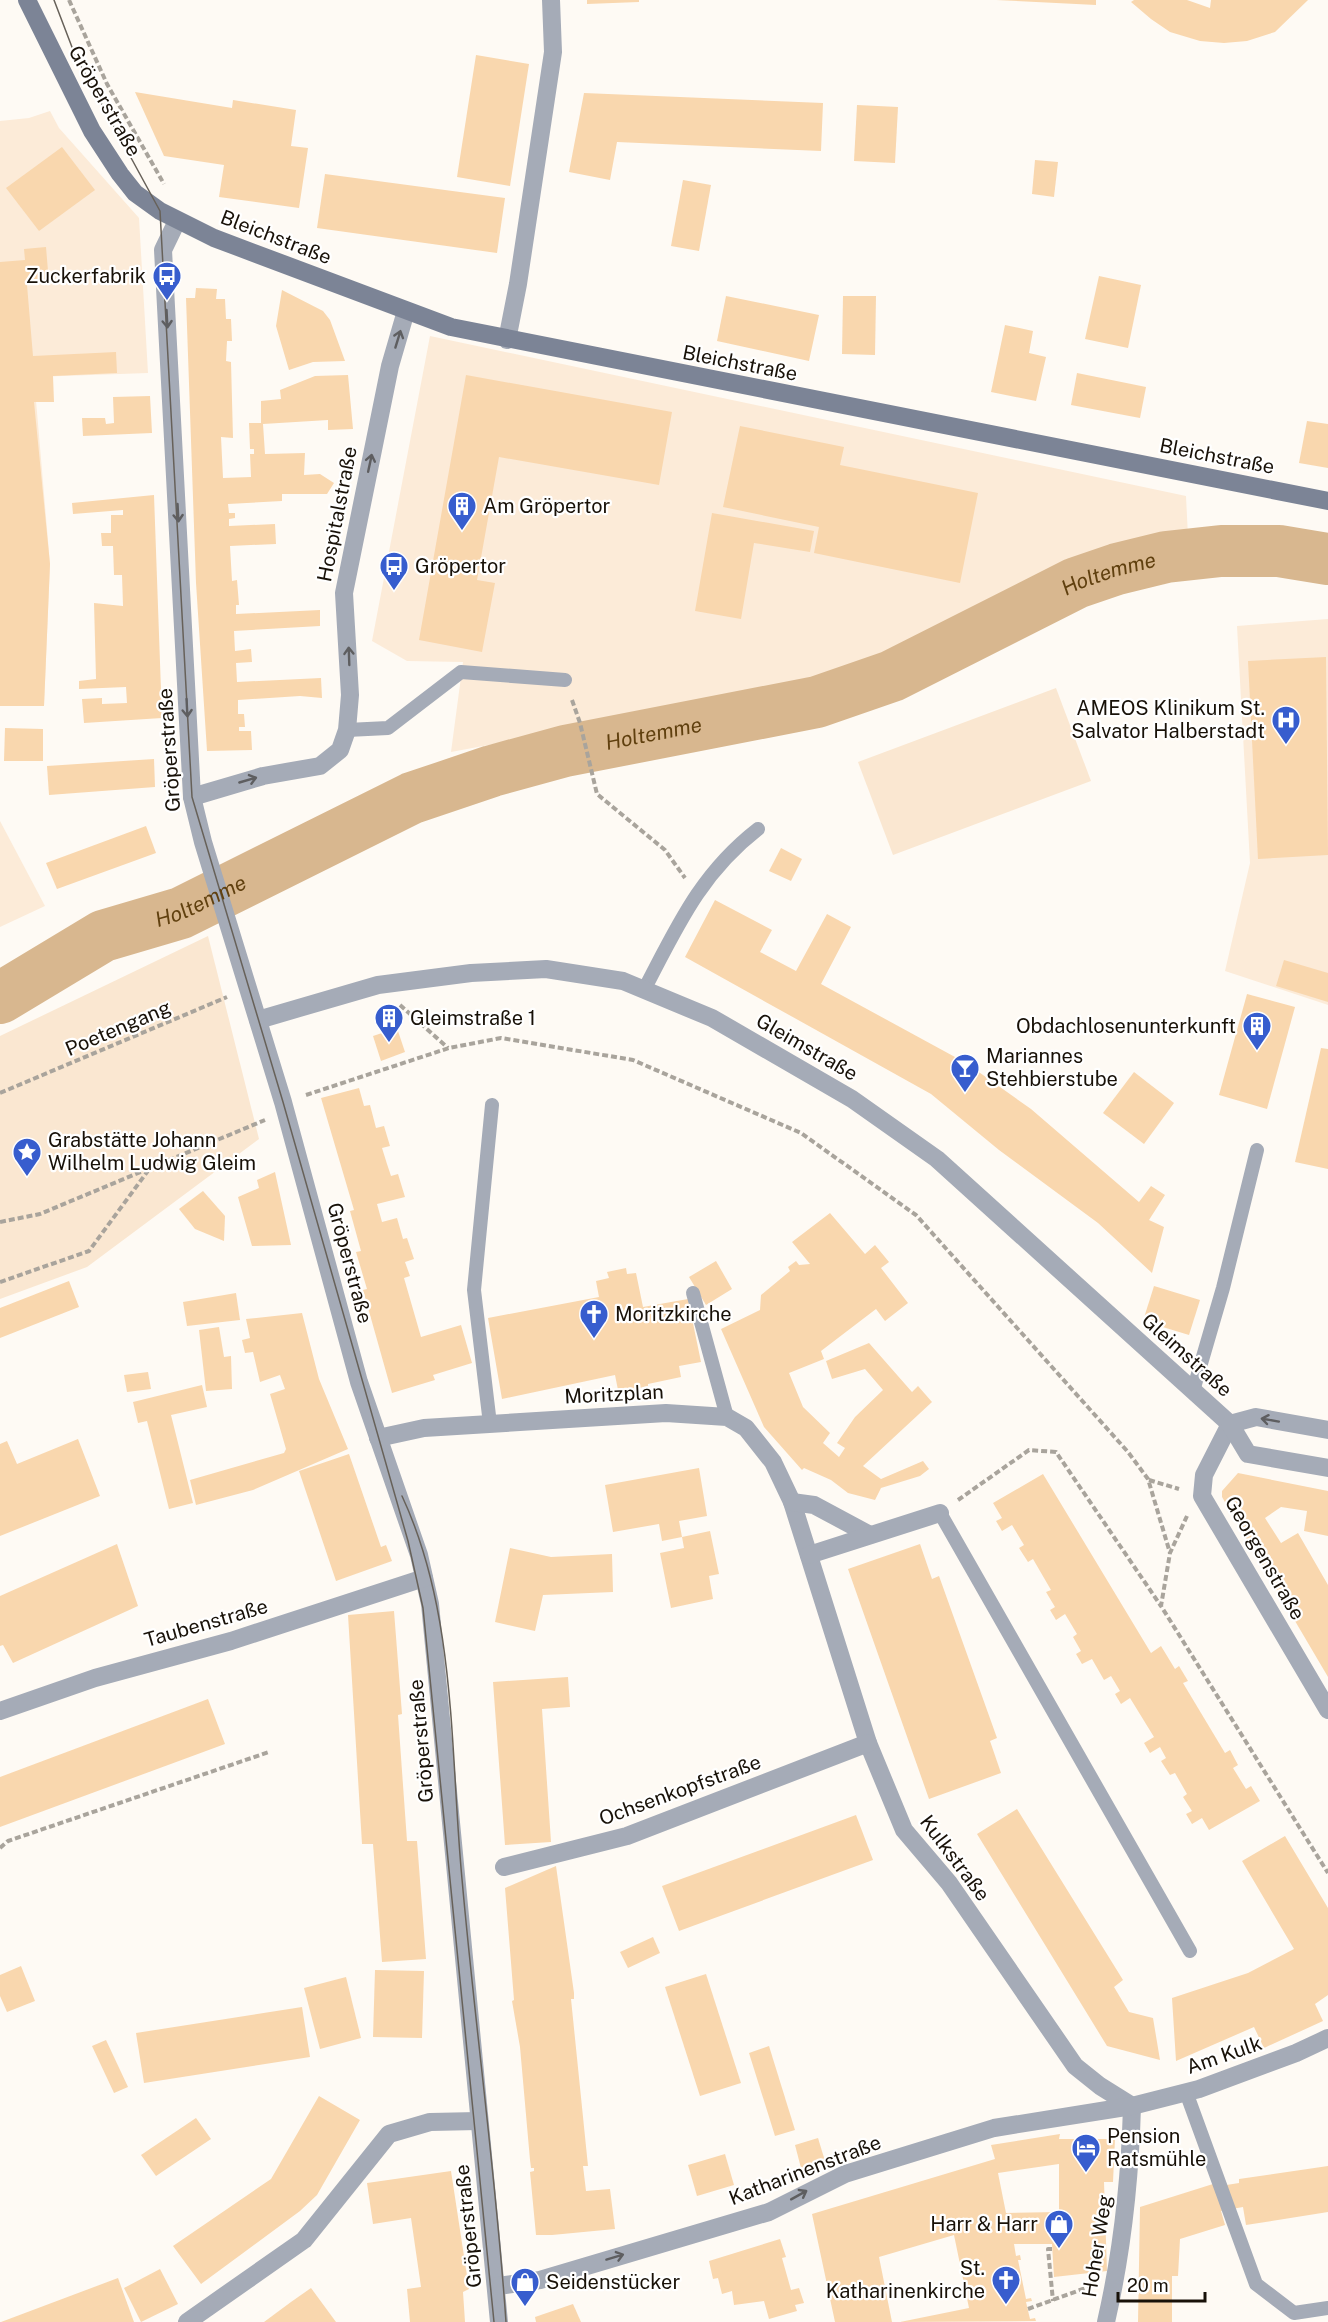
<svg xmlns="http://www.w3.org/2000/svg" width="1328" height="2322" font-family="'Public Sans',sans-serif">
<rect width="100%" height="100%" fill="#fefaf4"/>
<!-- built -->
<g fill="#fcebd8">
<path d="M50,111L59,128L139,218L148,373L34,377L50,564L44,706H0V121L29,118Z"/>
<path d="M430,336L1186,496L1188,536L843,679L451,752L463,662L407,661L372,641Z"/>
<path d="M1328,619V1005L1225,971L1250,863L1237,626Z"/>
<path d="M0,821L45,906L0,927Z"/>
</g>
<!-- green -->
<g fill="#fae7d1">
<path d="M1056,688L1091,781L893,855L858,762Z"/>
<path d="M208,936L259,1139L87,1267L0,1299V1036Z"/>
</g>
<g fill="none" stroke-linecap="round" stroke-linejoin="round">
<!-- river -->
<path stroke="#d8b78f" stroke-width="52" id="s1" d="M0,998L103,936L181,913L412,798L492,771L565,751L817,702L892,676L1076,583L1117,569L1166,557L1221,551H1279L1328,559"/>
</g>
<!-- building -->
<g fill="#f9d7ae" fill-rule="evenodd">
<path d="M587,0H639V2L587,4Z"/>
<path d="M996,0H1096V5Z"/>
<path d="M1134,0H1187L1210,8L1211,0H1308L1275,32L1247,41L1224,43L1200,41L1170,32L1151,19L1131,2Z"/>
<path d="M476,55L529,64L510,186L457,177Z"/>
<path d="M135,92L232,108L233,100L296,110L291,146L308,148L299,208L219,197L224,165L164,156Z"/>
<path d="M584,93L823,103L821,151L617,142L610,180L569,172Z"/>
<path d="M857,105L898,107L895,163L854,161Z"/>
<path d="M62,147L95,190L39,231L6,188Z"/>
<path d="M1035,160L1058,162L1054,197L1032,194Z"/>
<path d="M325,174L505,198L497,253L317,228Z"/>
<path d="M683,180L711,185L699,251L671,246Z"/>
<path d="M46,247L49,283L27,285L33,356L116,352L117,373L53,376L54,402H34L50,564L44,706H0V262L25,260L24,249Z"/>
<path d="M1099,276L1141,285L1128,348L1085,339Z"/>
<path d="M196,288L217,289L216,299H225L226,319H231L232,341H227L226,361L231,362L233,438L221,437L223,478L251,477L250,454H254V449H250L249,423H261V401L281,399L280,390L315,376L348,375L353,429L328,430V420L263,424L265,454L305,453L304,475L320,474L334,483L327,494H282V501L228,504L229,513H235V518L229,519V526L275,524L276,544L230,546L232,581L237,580L239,605H236V614L320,610V626L234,631L235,651L251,649L252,662L236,663L237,682L321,678L322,698L300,696L238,700V714H244L245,727H239V731H251L252,750L207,751L196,583L186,298H195Z"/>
<path d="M282,290L323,311L330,320L345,361L313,362L289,370L276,326Z"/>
<path d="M726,296L819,315L809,361L717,341Z"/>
<path d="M843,296H876L875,355L842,354Z"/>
<path d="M1005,325L1033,331L1029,353L1046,357L1036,401L991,392Z"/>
<path d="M1077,373L1146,387L1140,418L1071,405Z"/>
<path d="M466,375L672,412L659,485L499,457L477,580L495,583L482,652L419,640Z"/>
<path d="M150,396L152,433L83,436L82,418H105L106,424L114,423L113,397Z"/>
<path d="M1307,421L1328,424V468L1299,463Z"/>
<path d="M740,426L844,447L840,465L978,493L960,583L814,553L819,527L723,507Z"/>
<path d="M154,495L162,718L84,723L82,699L102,698V704L127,703L126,687L79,689V681L96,679L94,603L123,606L122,575H114L113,546H102L101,533H111V515H123V510L73,514L72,503Z"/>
<path d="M712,513L814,531L810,552L754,543L741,619L695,611Z"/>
<path d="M1326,657L1328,855L1258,859L1248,661Z"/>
<path d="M5,728L43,729V761H4Z"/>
<path d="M154,759L155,787L49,795L47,766Z"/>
<path d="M146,826L156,853L57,889L46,863Z"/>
<path d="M781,848L802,859L791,881L769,871Z"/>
<path d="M715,900L772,930L760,952L796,971L827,914L851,927L821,984L966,1063L1031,1109L1139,1202L1151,1186L1165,1195L1149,1220L1164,1227L1152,1273L1098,1223L999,1150L931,1094L685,957Z"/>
<path d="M1284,960L1328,973V1002L1276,986Z"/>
<path d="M1247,994L1295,1007L1267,1109L1219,1095Z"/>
<path d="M397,1028L405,1052L381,1061L373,1036Z"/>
<path d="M1321,1048L1328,1049V1169L1295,1162Z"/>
<path d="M1134,1072L1174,1103L1144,1144L1103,1113Z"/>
<path d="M359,1088L364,1106L370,1105L376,1128L384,1126L390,1146L382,1148L387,1164L391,1176L398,1174L405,1197L377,1204L382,1222L397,1218L403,1239L407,1238L414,1259L405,1262L410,1276L404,1278L421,1337L461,1325L472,1363L433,1375L435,1380L392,1393L363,1290L367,1289L356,1252L361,1251L350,1211L354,1210L321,1098Z"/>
<path d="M275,1172L291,1245L252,1246L238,1197L259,1188L257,1180Z"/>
<path d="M203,1191L225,1216L224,1241L195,1229L179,1209Z"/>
<path d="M830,1213L865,1254L875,1245L889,1262L881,1268L908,1303L885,1321L876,1309L821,1351L824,1359L789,1373L803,1407L830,1433L823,1443L839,1457L845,1448L837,1443L855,1417L883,1390L865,1369L832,1379L826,1361L869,1343L912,1392L918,1386L932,1402L863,1466L881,1479L923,1461L929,1469L920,1476L881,1488L875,1500L848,1493L831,1480L804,1468L802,1470L764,1427L721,1329L760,1310L761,1295L790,1271L788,1267L796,1261L799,1265L810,1264L792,1242Z"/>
<path d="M716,1261L732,1289L706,1305L689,1277Z"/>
<path d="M626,1268L627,1274L636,1273L643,1307L688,1299L701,1362L679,1366L681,1377L648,1384V1386L630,1390L629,1388L618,1390L615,1375L502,1399L488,1318L599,1297L596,1281L609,1278L607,1272Z"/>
<path d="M69,1281L79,1307L0,1338V1308Z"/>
<path d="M1154,1286L1200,1300L1189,1335L1143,1321Z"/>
<path d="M236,1293L240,1320L187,1326L183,1302Z"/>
<path d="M302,1313L319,1379L348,1449L253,1490L196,1505L190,1480L284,1453L286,1449L270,1394L285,1389L280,1375L260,1382L253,1352L245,1353L242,1340L250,1338L246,1319Z"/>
<path d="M219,1327L224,1357L231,1356L232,1389L206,1391L199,1330Z"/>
<path d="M148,1372L151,1389L127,1392L124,1375Z"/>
<path d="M202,1385L207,1407L171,1415L193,1503L169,1509L147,1421L138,1423L133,1402Z"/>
<path d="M78,1439L100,1496L0,1536V1444L7,1441L17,1464Z"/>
<path d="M349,1454L381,1547L386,1545L392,1561L336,1581L299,1471Z"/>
<path d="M699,1468L707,1516L679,1521L682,1537L662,1541L659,1524L613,1532L605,1485Z"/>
<path d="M1238,1473L1328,1491V1536L1304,1531L1307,1511L1281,1507L1265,1518L1281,1543L1298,1533L1328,1585V1677L1222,1497V1491Z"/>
<path d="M1043,1474L1151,1653L1161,1646L1175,1669L1179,1666L1188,1681L1183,1683L1225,1753L1230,1750L1238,1765L1233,1768L1246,1789L1251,1786L1260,1801L1209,1830L1202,1818L1192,1824L1186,1814L1192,1811L1183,1797L1187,1794L1175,1773L1170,1775L1161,1761L1166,1758L1160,1747L1150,1753L1144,1743L1154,1737L1130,1698L1121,1704L1115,1694L1120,1691L1111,1676L1104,1680L1092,1659L1082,1664L1076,1654L1081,1651L1073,1637L1077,1634L1065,1614L1056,1620L1050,1610L1055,1607L1046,1592L1051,1590L1033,1559L1028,1562L1019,1548L1024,1545L1012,1525L1002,1531L996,1521L1002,1518L993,1503Z"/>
<path d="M710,1531L719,1574L709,1576L713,1599L671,1608L660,1553L684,1548L682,1537Z"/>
<path d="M117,1544L138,1606L13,1663L3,1645L0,1646V1596Z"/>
<path d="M920,1544L932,1579L939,1576L997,1738L990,1741L1001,1773L929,1799L848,1569Z"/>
<path d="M510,1548L551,1557L612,1554L613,1592L543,1595L535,1631L495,1622Z"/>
<path d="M394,1611L402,1714L398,1715L407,1841H417L426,1959L382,1962L373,1844H362L348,1615Z"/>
<path d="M568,1677L570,1707L542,1709L551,1842L505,1845L493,1682Z"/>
<path d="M208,1699L225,1744L0,1827V1777Z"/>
<path d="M1017,1809L1123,1980L1114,1987L1129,2012L1153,2018L1160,2060L1107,2046L977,1834Z"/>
<path d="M856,1815L873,1860L679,1931L662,1886Z"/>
<path d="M1285,1836L1328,1908V1995L1315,2004L1323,2021L1264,2048L1254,2027L1176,2061L1172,1998L1248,1973L1294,1949L1242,1861Z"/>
<path d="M556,1866L574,1993V1999H571L588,2166H583L586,2191L610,2189L615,2229L552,2235H536L530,2172L534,2171V2168H531L530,2160L520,2047L512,2001L514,2000L505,1888Z"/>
<path d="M653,1937L660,1953L628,1968L620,1952Z"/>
<path d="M21,1966L35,2001L7,2012L0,1996V1975Z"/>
<path d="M375,1970L424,1971L422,2038L373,2037Z"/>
<path d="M706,1974L741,2083L700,2096L665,1987Z"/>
<path d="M346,1977L361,2038L320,2049L304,1988Z"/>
<path d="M302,2007L310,2057L144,2083L136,2033Z"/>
<path d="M106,2040L128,2087L114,2093L92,2046Z"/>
<path d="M769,2046L795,2130L775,2136L749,2053Z"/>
<path d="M319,2096L360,2120L317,2195L300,2211L201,2284L173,2246L271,2179Z"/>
<path d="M196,2118L211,2139L156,2176L141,2155Z"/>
<path d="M1060,2134L1059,2139H1115L1113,2182H1104L1107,2271L1054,2277L1052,2244H1014L1016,2256L1020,2255L1021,2260H1018L1026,2299L1031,2298L1032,2301L1026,2302L1030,2319L1035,2318L1036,2321L900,2322L969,2308L954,2235L879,2257L892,2322H835L812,2214L995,2159L991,2145ZM1059,2164V2212L1006,2213L998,2173Z"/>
<path d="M818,2138L825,2161L801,2168L795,2145Z"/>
<path d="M725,2154L734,2185L697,2196L688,2165Z"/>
<path d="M1328,2166V2212L1246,2225L1243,2207L1221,2211L1225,2225L1180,2239L1178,2276H1172V2322H1138L1140,2207L1213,2184L1214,2187L1239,2183V2179Z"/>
<path d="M451,2171L469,2289L463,2292L465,2322H410L407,2289L421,2287L411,2218L373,2224L367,2183Z"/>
<path d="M780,2239L786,2257L782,2258L791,2290L799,2288L804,2303L795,2305L797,2311L769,2319L764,2301L734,2305L732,2291L722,2294L718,2278L713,2279L709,2261Z"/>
<path d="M160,2269L178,2304L141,2322L124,2288Z"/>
<path d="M118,2278L134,2322H1Z"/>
<path d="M311,2288L336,2322H264L291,2302Z"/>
<path d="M573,2304L581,2322H536L535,2317Z"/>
</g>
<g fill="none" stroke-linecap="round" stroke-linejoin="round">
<!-- path -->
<g stroke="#a9a49c" stroke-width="4" stroke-dasharray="6 3" stroke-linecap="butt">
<path d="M69,0L107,84L164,184"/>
<path d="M572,700L580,723L597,794L665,850L685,878"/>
<path d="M400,1005L448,1048"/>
<path d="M0,1093L227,997"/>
<path d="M306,1095L449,1048L501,1038L633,1060L801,1133L916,1215L1128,1452L1148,1479L1170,1553"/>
<path d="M0,1222L40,1214L265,1120"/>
<path d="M0,1282L89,1251L150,1168"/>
<path d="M1149,1480L1179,1489"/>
<path d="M958,1500L1029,1450L1056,1452L1161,1606"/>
<path d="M1187,1516L1170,1553L1161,1606L1328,1873"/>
<path d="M0,1848L8,1841L269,1752"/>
<path d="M1052,2249H1048L1053,2301"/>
<path d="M1028,2309L1091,2286"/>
</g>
<!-- service -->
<g stroke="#a5abb7" stroke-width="14">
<path d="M347,730L388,728L461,672L565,680"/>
<path d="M644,990C677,927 700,874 758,829"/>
<path d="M693,1293L727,1417"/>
<path d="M1193,1391L1223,1288L1257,1150"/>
<path d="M490,1424L474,1290L492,1105"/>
<path d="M940,1513L1190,1951"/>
<path d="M1186,2092L1256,2284L1294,2313L1328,2308"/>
</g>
<!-- pedestrian -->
<path stroke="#a5abb7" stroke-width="18" d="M1106,2322C1123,2248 1130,2181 1132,2106"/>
<!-- minor -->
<g stroke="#a5abb7" stroke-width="18">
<path d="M177,221L163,250L192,797L203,842L283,1102L359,1382L419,1555L430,1604L499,2322"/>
<path d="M507,340L518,284L553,52L551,0"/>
<path d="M192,797L263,776L320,766L340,750L347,730L350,695L344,593L390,366L406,311"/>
<path d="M258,1020L378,985L471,973L546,969L623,981L712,1018L852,1099L937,1159L1230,1424L1204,1475L1202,1496L1328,1710"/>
<path d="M1328,1430L1256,1417L1230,1424L1248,1454L1328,1468"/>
<path d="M378,1438L424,1428L666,1413L727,1417L746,1428L773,1462L792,1502L868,1743L904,1830L949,1883L1075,2066L1100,2086L1132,2106"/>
<path d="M792,1502L814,1505L870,1535"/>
<path d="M809,1555L940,1513"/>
<path d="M0,1711L95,1678L231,1641L424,1578"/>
<path d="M504,1867L627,1836L868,1743"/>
<path d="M498,2286L540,2280L769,2212L845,2174L994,2128L1132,2106L1199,2089L1296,2053L1328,2038"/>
<path d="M187,2322L304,2240L389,2134L430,2122L478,2121"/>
</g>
<!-- secondary -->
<path stroke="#7c8496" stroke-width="18" d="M27,0L92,131L120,174L135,193L160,211L214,238L451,327L1328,501"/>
<!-- tram -->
<g stroke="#676159" stroke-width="1.5">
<path d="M54,0L75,55L160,211L192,797L283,1102L408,1541L423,1608L494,2322"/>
<path d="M402,1496C457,1614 450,1752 462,1879C475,2027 496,2174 506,2322"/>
</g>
</g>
<!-- one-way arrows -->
<defs><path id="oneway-shaft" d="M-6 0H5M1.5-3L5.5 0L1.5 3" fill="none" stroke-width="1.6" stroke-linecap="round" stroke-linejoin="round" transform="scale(1.5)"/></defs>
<g stroke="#5e5e60">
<use href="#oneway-shaft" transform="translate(167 319) rotate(87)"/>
<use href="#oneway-shaft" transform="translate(398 339) rotate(-73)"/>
<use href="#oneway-shaft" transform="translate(370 463) rotate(-78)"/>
<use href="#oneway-shaft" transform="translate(178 513) rotate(87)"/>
<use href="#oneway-shaft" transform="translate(349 656) rotate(-92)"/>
<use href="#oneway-shaft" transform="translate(187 708) rotate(87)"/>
<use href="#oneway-shaft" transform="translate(248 780) rotate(-16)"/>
<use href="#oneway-shaft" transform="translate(1270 1420) rotate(-170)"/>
<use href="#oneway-shaft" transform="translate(799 2195) rotate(-29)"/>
<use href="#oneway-shaft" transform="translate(615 2257) rotate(-17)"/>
</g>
<!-- icons -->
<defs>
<g id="bus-pin" transform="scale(1.5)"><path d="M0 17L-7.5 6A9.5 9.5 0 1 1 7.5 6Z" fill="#375dce" stroke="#fff"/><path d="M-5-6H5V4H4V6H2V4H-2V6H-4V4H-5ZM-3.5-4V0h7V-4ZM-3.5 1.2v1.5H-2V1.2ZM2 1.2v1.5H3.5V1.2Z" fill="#fff"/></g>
<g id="building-pin" transform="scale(1.5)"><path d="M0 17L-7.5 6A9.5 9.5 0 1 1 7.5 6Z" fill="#375dce" stroke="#fff"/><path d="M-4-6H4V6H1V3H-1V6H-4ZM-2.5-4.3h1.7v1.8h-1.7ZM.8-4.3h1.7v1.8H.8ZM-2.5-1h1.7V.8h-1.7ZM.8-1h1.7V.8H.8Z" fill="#fff"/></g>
<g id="hospital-pin" transform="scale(1.5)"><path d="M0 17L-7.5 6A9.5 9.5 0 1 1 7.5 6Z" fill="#375dce" stroke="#fff"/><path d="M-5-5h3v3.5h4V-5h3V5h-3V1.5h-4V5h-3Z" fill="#fff"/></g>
<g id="bar-pin" transform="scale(1.5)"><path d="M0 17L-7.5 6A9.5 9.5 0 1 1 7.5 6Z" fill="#375dce" stroke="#fff"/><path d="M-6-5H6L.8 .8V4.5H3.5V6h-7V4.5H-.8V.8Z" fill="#fff"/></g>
<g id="sight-pin" transform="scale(1.5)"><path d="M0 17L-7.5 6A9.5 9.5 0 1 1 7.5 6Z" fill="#375dce" stroke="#fff"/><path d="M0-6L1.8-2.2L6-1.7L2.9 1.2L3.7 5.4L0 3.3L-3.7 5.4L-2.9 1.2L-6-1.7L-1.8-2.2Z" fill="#fff"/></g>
<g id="church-pin" transform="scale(1.5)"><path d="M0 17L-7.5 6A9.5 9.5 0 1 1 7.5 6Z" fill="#375dce" stroke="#fff"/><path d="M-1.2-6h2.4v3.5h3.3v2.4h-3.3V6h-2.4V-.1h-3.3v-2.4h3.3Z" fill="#fff"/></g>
<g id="hotel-pin" transform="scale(1.5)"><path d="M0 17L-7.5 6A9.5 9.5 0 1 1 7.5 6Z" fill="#375dce" stroke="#fff"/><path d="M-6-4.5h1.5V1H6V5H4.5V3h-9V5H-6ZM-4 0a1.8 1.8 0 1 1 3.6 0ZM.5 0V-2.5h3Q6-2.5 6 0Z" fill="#fff"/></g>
<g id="shop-pin" transform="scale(1.5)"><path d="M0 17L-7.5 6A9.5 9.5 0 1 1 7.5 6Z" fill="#375dce" stroke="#fff"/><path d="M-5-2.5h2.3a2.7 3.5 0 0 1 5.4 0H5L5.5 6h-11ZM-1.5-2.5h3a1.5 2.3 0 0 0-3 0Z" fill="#fff"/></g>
</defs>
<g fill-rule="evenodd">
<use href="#bus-pin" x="167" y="276"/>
<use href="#building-pin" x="462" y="506"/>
<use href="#bus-pin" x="394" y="566"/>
<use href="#hospital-pin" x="1286" y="720"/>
<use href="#building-pin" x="389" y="1018"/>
<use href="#building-pin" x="1257" y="1026"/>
<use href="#bar-pin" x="965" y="1068"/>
<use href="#sight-pin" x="27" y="1152"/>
<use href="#church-pin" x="594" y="1314"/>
<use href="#hotel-pin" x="1086" y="2148"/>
<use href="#shop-pin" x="1059" y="2224"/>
<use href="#church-pin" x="1006" y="2280"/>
<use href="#shop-pin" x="525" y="2282"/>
</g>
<g text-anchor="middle" stroke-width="4.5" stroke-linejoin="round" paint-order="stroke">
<!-- street labels -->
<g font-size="20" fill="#181108" stroke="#fff">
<text transform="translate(105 101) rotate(60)" y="7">Gröperstraße</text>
<text transform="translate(276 237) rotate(21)" y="7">Bleichstraße</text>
<text transform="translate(740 363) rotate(11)" y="7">Bleichstraße</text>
<text transform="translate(1217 456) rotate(11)" y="7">Bleichstraße</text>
<text transform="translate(337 514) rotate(-79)" y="7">Hospitalstraße</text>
<text transform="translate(169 750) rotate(-94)" y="7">Gröperstraße</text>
<text transform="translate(118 1028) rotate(-23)" y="7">Poetengang</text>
<text transform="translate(807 1047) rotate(30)" y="7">Gleimstraße</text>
<text transform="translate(350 1263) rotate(75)" y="7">Gröperstraße</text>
<text transform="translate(1187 1355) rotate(42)" y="7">Gleimstraße</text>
<text transform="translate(614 1394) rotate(-3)" y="7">Moritzplan</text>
<text transform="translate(1265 1558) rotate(60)" y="7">Georgenstraße</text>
<text transform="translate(206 1623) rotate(-16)" y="7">Taubenstraße</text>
<text transform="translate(421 1741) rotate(-95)" y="7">Gröperstraße</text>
<text transform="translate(680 1790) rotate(-20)" y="7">Ochsenkopfstraße</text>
<text transform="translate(955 1858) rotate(53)" y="7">Kulkstraße</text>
<text transform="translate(1224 2055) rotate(-19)" y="7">Am Kulk</text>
<text transform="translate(805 2170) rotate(-21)" y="7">Katharinenstraße</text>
<text transform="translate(468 2226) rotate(-96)" y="7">Gröperstraße</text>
<text transform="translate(1097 2246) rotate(-81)" y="7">Hoher Weg</text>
</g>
<!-- poi labels -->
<g font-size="20" fill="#181108" stroke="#fff" text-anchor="start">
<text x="146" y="283" text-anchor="end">Zuckerfabrik</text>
<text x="483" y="513">Am Gröpertor</text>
<text x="415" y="573">Gröpertor</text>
<text x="1265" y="715" text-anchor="end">AMEOS Klinikum St.<tspan x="1265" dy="23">Salvator Halberstadt</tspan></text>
<text x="410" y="1025">Gleimstraße 1</text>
<text x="1236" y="1033" text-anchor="end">Obdachlosenunterkunft</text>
<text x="986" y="1063">Mariannes<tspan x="986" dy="23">Stehbierstube</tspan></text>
<text x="48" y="1147">Grabstätte Johann<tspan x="48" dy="23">Wilhelm Ludwig Gleim</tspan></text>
<text x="615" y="1321">Moritzkirche</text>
<text x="1107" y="2143">Pension<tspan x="1107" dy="23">Ratsmühle</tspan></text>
<text x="1038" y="2231" text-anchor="end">Harr &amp; Harr</text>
<text x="985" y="2275" text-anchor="end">St.<tspan x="985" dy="23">Katharinenkirche</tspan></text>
<text x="546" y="2289">Seidenstücker</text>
</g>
<!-- water labels -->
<g font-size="21" font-style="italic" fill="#60400f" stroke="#fff">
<text dy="7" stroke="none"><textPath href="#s1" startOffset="1196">Holtemme</textPath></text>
<text dy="7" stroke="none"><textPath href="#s1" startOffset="710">Holtemme</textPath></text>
<text dy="7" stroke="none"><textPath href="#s1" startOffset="224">Holtemme</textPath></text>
</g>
</g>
<!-- scale -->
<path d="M1118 2292v9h87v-9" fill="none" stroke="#181108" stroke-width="3"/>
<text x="1127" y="2292" font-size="18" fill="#181108" stroke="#ffffff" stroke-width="4.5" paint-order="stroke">20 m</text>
</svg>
